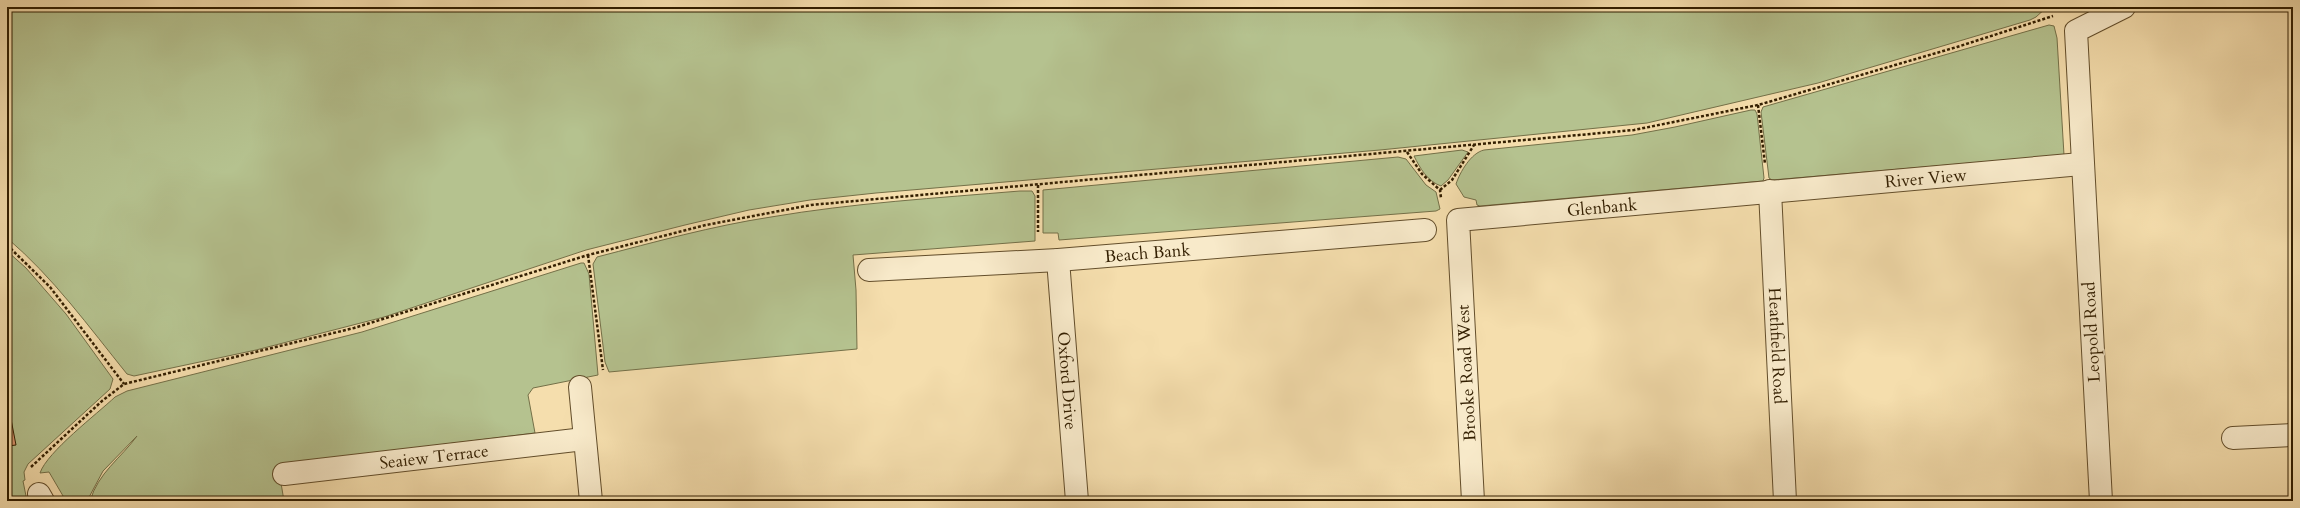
<svg xmlns="http://www.w3.org/2000/svg" width="2300" height="508" font-family="Cardo,serif">
<rect width="100%" height="100%" fill="#f5dead"/>
<filter id="stains"><feTurbulence type="fractalNoise" baseFrequency=".005" numOctaves="4"/><feColorMatrix values="0 0 0 0 .2 0 0 0 0 .09 0 0 0 0 .02 0 0 0 .5 -.17"/></filter>
<radialGradient id="worn" r=".72"><stop offset=".6" stop-color="#630" stop-opacity="0"/><stop offset="1" stop-color="#630" stop-opacity=".3"/></radialGradient>
<!-- green -->
<g fill="#b5c28f" stroke="#747048">
<path d="M7,7H2047L2036,17L2030,20L1818,83L1647,123L1380,150L876,193L810,200L749,210L685,225L586,250L384,317L256,350L134,376L127,374C89,327 53,277 7,238Z"/>
<path d="M2049,25L2054,26L2057,38L2064,155L1772,180L1769,178L1761,112L1763,107Z"/>
<path d="M1751,110H1755L1757,114L1764,178L1763,181L1480,206L1477,205L1476,200L1464,197L1456,184C1460,172 1471,153 1484,150L1632,135L1675,127Z"/>
<path d="M1462,150L1468,152L1448,180L1441,186C1427,181 1420,168 1414,156Z"/>
<path d="M1398,157L1406,159L1426,185L1436,192L1440,209L1436,211L1059,240L1058,233H1043V190Z"/>
<path d="M1020,191H1032L1035,196V241L853,255L856,290L857,349L609,372L605,362L593,264L597,257C655,242 712,226 771,217C853,203 937,198 1020,191Z"/>
<path d="M7,251L26,268L66,314L113,379L110,389L28,464L24,472L25,480L23,481L27,501H7Z"/>
<path d="M581,263H584L589,274L598,375L533,388L528,395L535,433L278,465L284,501H90C98,473 121,458 137,436L103,471L87,501H66L49,472L40,473C47,452 97,414 115,397L127,391L362,332Z"/>
</g>
<!-- building -->
<path fill="#d8946e" stroke="#321e00" d="M9,409L16,445L8,446L7,410Z"/>
<g fill="none" stroke-linecap="round" stroke-linejoin="round">
<!-- minor casing -->
<g stroke="#634e2b" stroke-width="24">
<g id="minor">
<path id="s1" d="M1770,191L1785,501"/>
<path id="s2" d="M1058,260L1077,501"/>
<path id="s3" d="M869,270L1058,260L1425,230"/>
<path d="M580,387L591,501"/>
<path d="M2233,438L2293,435"/>
<path id="s4" d="M284,474L584,439"/>
<path d="M39,494L43,501"/>
<path id="s5" d="M1473,501L1458,220L2081,164"/>
<path d="M2101,501L2076,31L2124,7"/>
</g>
</g>
<!-- path -->
<g stroke="#321e00" stroke-width="2.5" stroke-dasharray="3 2" stroke-linecap="butt">
<path d="M1758,105L1765,164"/>
<path d="M1407,152L1422,174L1440,190L1441,198"/>
<path d="M1038,185V232"/>
<path d="M1440,190L1452,180L1474,145"/>
<path d="M7,245L50,287L124,384"/>
<path d="M588,255L603,370"/>
<path d="M31,467L102,401L124,384L354,328L588,255L706,225L811,205L1634,130L1758,105L1957,47L2053,16"/>
</g>
<!-- minor -->
<use href="#minor" stroke="#f8eaca" stroke-width="22"/>
</g>
<g text-anchor="middle" stroke-width="3" stroke-linejoin="round" paint-order="stroke">
<!-- street labels -->
<g font-size="17" fill="#321e00" stroke="#f8eaca">
<text dy="6" stroke="none"><textPath href="#s5" startOffset="751">River View</textPath></text>
<text dy="6" stroke="none"><textPath href="#s5" startOffset="426">Glenbank</textPath></text>
<text dy="6" stroke="none"><textPath href="#s3" startOffset="279">Beach Bank</textPath></text>
<text transform="translate(2091 332) rotate(-93)" y="6">Leopold Road</text>
<text dy="6" stroke="none"><textPath href="#s1" startOffset="155">Heathfield Road</textPath></text>
<text transform="translate(1466 373) rotate(-93)" y="6">Brooke Road West</text>
<text dy="6" stroke="none"><textPath href="#s2" startOffset="121">Oxford Drive</textPath></text>
<text dy="6" stroke="none"><textPath href="#s4" startOffset="151">Seaiew Terrace</textPath></text>
</g>
</g>
<!-- margin -->
<rect width="2300" height="508" fill="none" stroke="#f5dead" stroke-width="24"/>
<rect x="8" y="8" width="2284" height="492" fill="none" stroke="#321e00" stroke-width="2"/>
<rect x="12" y="12" width="2276" height="484" fill="none" stroke="#321e00"/>
<rect width="100%" height="100%" filter="url(#stains)"/>
<rect width="100%" height="100%" fill="url(#worn)"/>
</svg>
